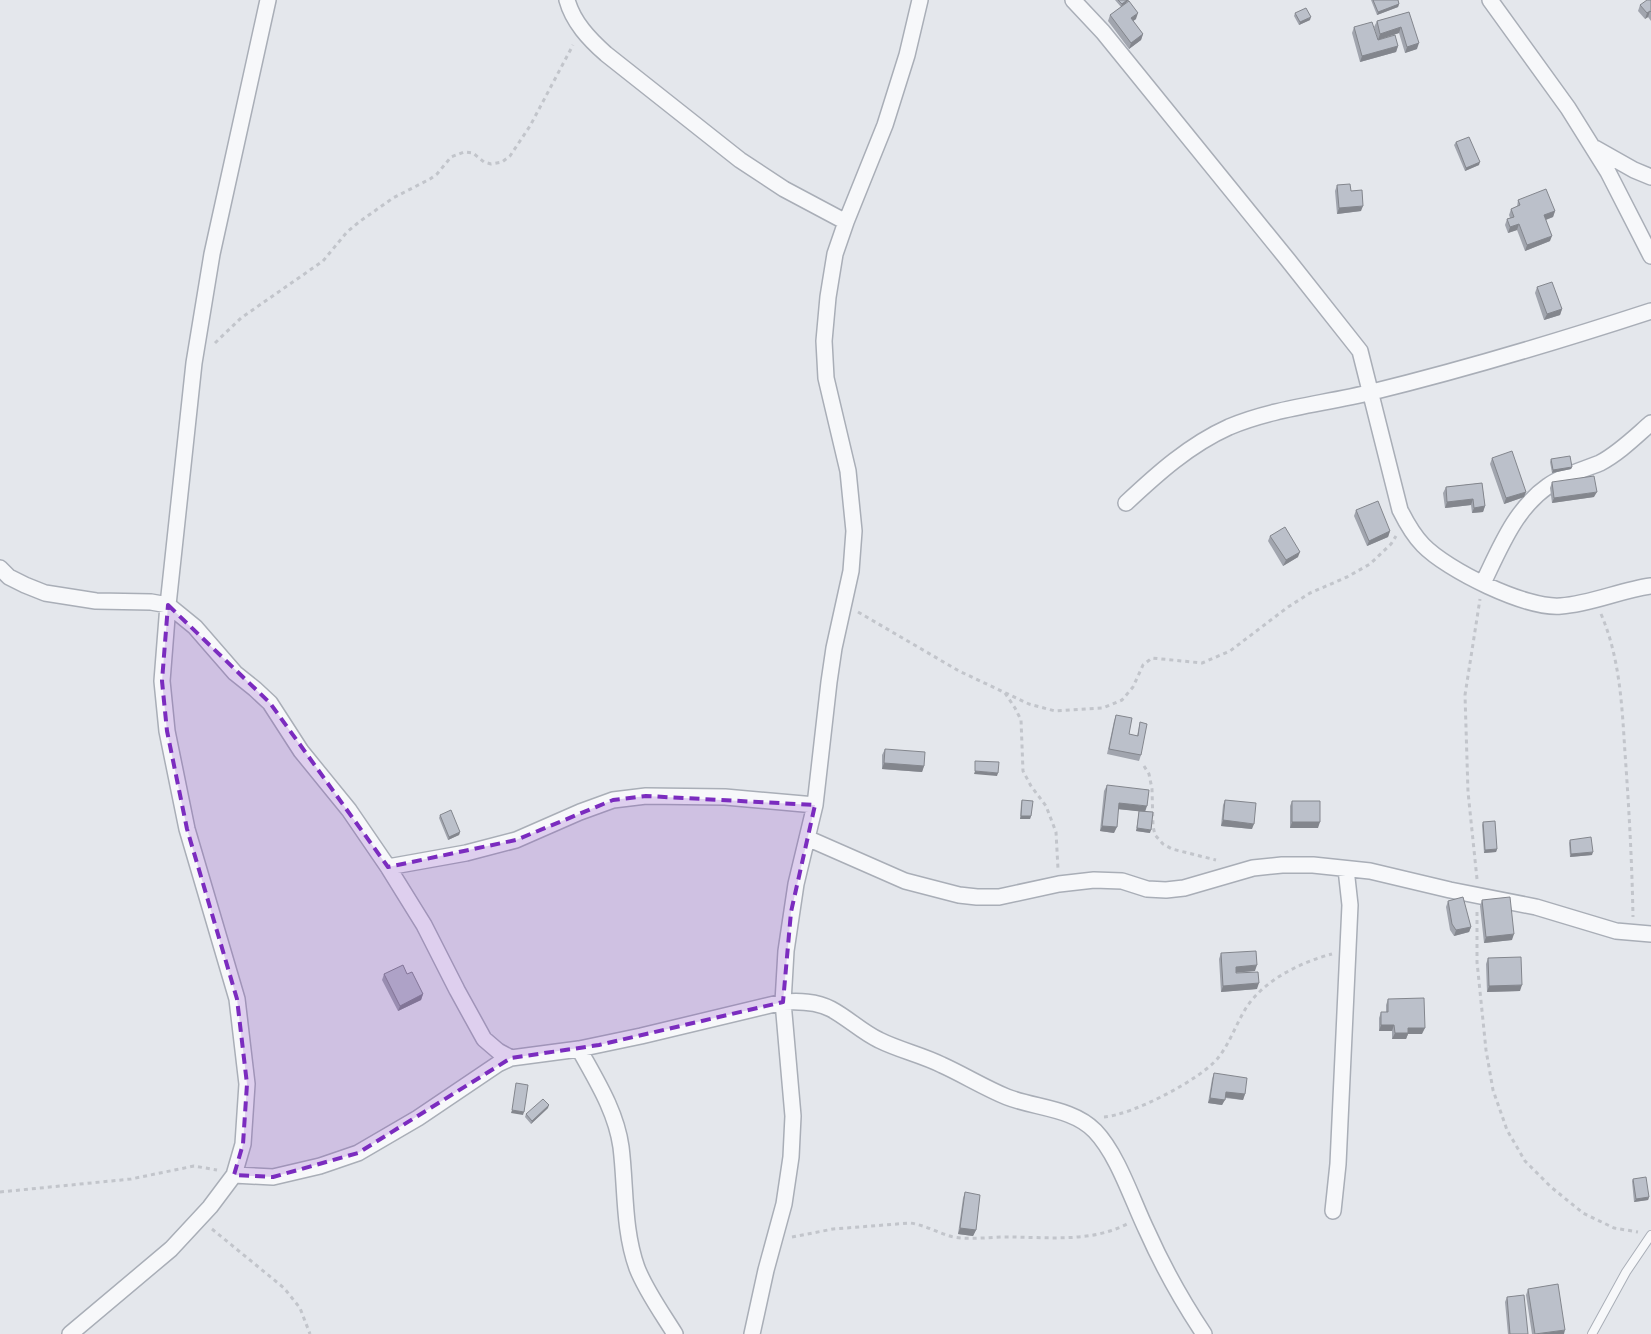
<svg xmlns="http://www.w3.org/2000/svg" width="1651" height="1334" viewBox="0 0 1651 1334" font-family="Inter,sans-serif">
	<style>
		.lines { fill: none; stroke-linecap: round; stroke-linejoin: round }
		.lane-casing { stroke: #a9aeb7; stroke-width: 10 }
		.street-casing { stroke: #a9aeb7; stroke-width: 18 }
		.path { stroke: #c2c5cb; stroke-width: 3; stroke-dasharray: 4 4; stroke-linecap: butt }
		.lane { stroke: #f7f8fa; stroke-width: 8 }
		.street { stroke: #f7f8fa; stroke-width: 15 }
		.wall { fill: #a1a5ae }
		.shaded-wall { fill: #83868d }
		.building { fill: #bbc0ca; stroke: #83868d }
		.marked { fill: #7b2cbf; fill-opacity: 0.2; stroke: #7b2cbf; stroke-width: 4; stroke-dasharray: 10 6; stroke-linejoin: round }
	</style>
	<rect width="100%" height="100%" fill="#e4e7ec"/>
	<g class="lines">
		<defs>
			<path id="lane" d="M1592 1334 1626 1272 1651 1235"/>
			<path id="street" d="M567 0C573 22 589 39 606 54L740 160 784 189 846 222
				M1073 0 1103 32 1288 260 1360 351 1400 510C1406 522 1413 535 1423 545 1447 570 1526 609 1561 606 1591 604 1621 590 1651 586
				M1490 0 1568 108 1608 172 1651 256
				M1595 148 1634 170 1651 177
				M1126 503C1157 474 1189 445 1229 427 1274 408 1324 404 1372 392 1466 369 1559 341 1651 311
				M0 568 9 577 25 585 45 593 96 601 151 602 168 605 195 627 235 673 255 689 270 703 301 751 349 810 388 867 424 925 457 990 484 1039 498 1051 511 1058
				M1483 583C1500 548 1515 509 1548 486 1563 475 1583 470 1600 463 1619 453 1635 437 1651 423
				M807 838 905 881 959 895 977 897H999L1059 884 1094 880 1122 881 1147 889 1166 890 1184 888 1253 868 1282 865H1313L1370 871 1450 890 1536 907 1616 931 1651 934
				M388 867 466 853 516 840 580 812 613 800 646 796 725 797 815 805
				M579 1049C596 1080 616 1111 621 1147 626 1187 623 1229 637 1268 646 1291 662 1313 675 1334
				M234 1175 273 1177 320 1166 358 1153 418 1118 498 1064 511 1058 579 1049 641 1036 783 1002C799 1001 816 1001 831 1009 848 1018 862 1032 879 1040 899 1050 922 1055 942 1065 964 1075 985 1088 1007 1097 1035 1108 1073 1108 1095 1131 1118 1155 1132 1200 1147 1231 1163 1267 1182 1301 1204 1334
				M1333 1211 1338 1164 1350 905 1346 869
				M70 1334 171 1249 210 1207 234 1175 243 1144 247 1084 237 999 187 829 167 731 162 681 168 605 194 363 212 254 268 0
				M752 1334 766 1270 784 1204 791 1157 793 1116 783 1002 786 951 796 884 815 805 829 682 834 648 851 571 854 531 848 471 826 378 824 341 828 297 835 254 846 222 885 125 907 55 920 0"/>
		</defs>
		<use href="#lane" class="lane-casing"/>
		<use href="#street" class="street-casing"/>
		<path class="path" d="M215 343 241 318 323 261 347 232 359 222 393 198 430 179 437 174 451 157 464 152 473 153 484 162 491 164 502 162 510 156 530 126 573 45
			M858 612 959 671 1029 704 1055 711 1103 708 1122 700 1133 687 1143 665 1152 658 1202 663 1230 651 1288 607 1310 593 1347 577 1370 564 1391 544 1396 536
			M1601 614C1620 658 1622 706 1625 753 1629 808 1632 862 1633 917
			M1005 693 1015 708 1021 720 1023 771 1031 786 1046 806 1056 832 1058 869
			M1144 766 1149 774 1152 789 1153 826 1155 835 1163 844 1172 849 1216 860
			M1477 879 1468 792 1465 695 1480 599
			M1477 912V962L1486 1050 1493 1090 1507 1130 1525 1161 1551 1187 1583 1213 1614 1228 1638 1232
			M1104 1117C1132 1115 1200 1080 1218 1058 1230 1043 1236 1024 1246 1008 1264 980 1301 962 1332 954
			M0 1192 131 1179 194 1166 217 1170
			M212 1229 284 1288 300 1308 310 1334
			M792 1237 833 1229 910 1223C925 1225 938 1233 953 1237 971 1240 989 1237 1007 1237 1047 1237 1090 1243 1127 1224"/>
		<use href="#lane" class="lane"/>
		<use href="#street" class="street"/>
	</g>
	<path class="wall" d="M1115 0H1129L1121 7 1136 19 1133 21 1143 34 1141 40 1129 49 1108 21 1110 15 1121 7Z
		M1371 0H1398L1399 4 1398 7 1377 15Z
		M1651 0V21L1648 17 1645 19 1638 11 1640 5Z
		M1409 12 1417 49 1405 53 1399 33 1378 40 1374 27 1377 21Z
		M1295 13 1310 20 1299 25 1294 16Z
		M1354 27 1378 40 1398 46 1396 52 1360 62 1352 33Z
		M1456 142 1479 165 1465 171 1454 145Z
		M1337 185 1351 191 1361 211 1337 214 1335 191Z
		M1518 200 1555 211 1553 217 1546 220 1550 241 1525 251 1517 230 1508 233 1505 225 1507 219 1510 218 1509 215 1511 209 1517 207Z
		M1537 287 1562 309 1560 315 1544 320 1535 293Z
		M1492 458 1524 497 1504 504 1490 464Z
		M1551 459 1572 467 1571 469 1552 473 1550 462Z
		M1552 482 1594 497 1552 503 1550 488Z
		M1482 483 1485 506 1483 512 1472 513 1471 505 1445 508 1443 493 1446 487Z
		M1356 510 1390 531 1388 537 1367 546 1354 516Z
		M1270 536 1298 557 1283 566 1268 541Z
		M1116 715 1129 734 1137 736 1140 722 1141 755 1139 761 1107 754 1114 721Z
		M885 749 924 766 922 772 882 769V755Z
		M1107 785 1145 812 1150 833 1136 831 1139 811 1118 809 1114 833 1100 831 1104 791Z
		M1022 800 1031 816 1030 819H1020L1021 803Z
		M1225 800 1252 829 1221 826 1223 805Z
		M1292 801 1318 828H1290V806Z
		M440 815 460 832 459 835 448 840 439 818Z
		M1483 822 1497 849 1496 852 1484 853 1482 825Z
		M1570 840 1592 855 1570 857 1569 843Z
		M1482 900 1512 940 1484 943 1480 906Z
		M1448 901 1471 927 1469 932 1454 936 1450 930 1446 907Z
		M1221 953 1255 971 1236 972V973L1257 989 1221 992 1219 959Z
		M1488 958 1520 991 1487 992 1486 964Z
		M384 974H407L423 994 421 1000 398 1011 382 980Z
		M1388 999 1422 1034H1408L1406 1039H1392V1031H1379V1018L1381 1012H1386V1005Z
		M1214 1073 1245 1094 1243 1100 1225 1098 1222 1105 1208 1103 1212 1079Z
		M548 1108 531 1124 525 1117 526 1114Z
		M1633 1179 1649 1197 1648 1200 1634 1202 1632 1181Z
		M965 1192 976 1230 973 1236 958 1234 963 1198Z
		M1528 1289 1564 1334H1532L1526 1295Z
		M1507 1297 1528 1334H1508L1505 1302Z"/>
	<path class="shaded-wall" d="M1127 0H1129L1128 1 1121 7 1122 4Z
		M1399 4 1398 7 1377 15 1378 12Z
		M1650 11 1648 17 1645 19 1647 13Z
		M1138 13 1136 19 1129 24 1131 18Z
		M1311 17 1310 20 1299 25 1300 22Z
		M1401 27 1399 33 1378 40 1380 34Z
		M1143 34 1141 40 1129 49 1131 43Z
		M1419 43 1417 49 1405 53 1407 47Z
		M1398 46 1396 52 1360 62 1362 56Z
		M1480 162 1479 165 1465 171 1466 168Z
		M1363 206 1361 211 1337 214 1339 208Z
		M1555 211 1553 217 1542 221 1544 215Z
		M1519 224 1517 230 1508 233 1510 227Z
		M1552 236 1550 241 1525 251 1527 245Z
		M1562 309 1560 315 1544 320 1547 314Z
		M1572 467 1571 469 1552 473 1553 470Z
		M1526 492 1524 497 1504 504 1506 498Z
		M1597 492 1594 497 1552 503 1554 498Z
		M1473 499 1471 505 1445 508 1447 502Z
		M1485 506 1483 512 1472 513 1474 508Z
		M1390 531 1388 537 1367 546 1369 541Z
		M1300 552 1298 557 1283 566 1286 560Z
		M884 763 924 766 922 772 882 769Z
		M975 771 998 773 997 776 974 774Z
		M1119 803 1147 806 1145 812 1117 809Z
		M1021 816H1031L1030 819H1020Z
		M1223 820 1254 824 1252 829 1221 826Z
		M1292 822H1320L1318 828H1290Z
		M1102 826 1117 827 1114 833 1100 831Z
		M1137 828 1151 830 1150 833 1136 831Z
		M460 832 459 835 448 840 449 837Z
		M1497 849 1496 852 1484 853 1485 850Z
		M1593 852 1592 855 1570 857 1571 854Z
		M1471 927 1469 932 1454 936 1456 930Z
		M1514 934 1512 940 1484 943 1486 937Z
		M1257 965 1255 971 1233 973 1236 967Z
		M1259 983 1257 989 1221 992 1223 986Z
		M1522 985 1520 991 1487 992 1489 986Z
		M423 994 421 1000 398 1011 400 1006Z
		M1381 1025H1394L1392 1031H1379Z
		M1408 1028H1425L1422 1034H1408L1406 1039H1392L1395 1033Z
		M1226 1092 1245 1094 1243 1100 1224 1097Z
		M1210 1098 1225 1100 1222 1105 1208 1103Z
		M549 1105 548 1108 531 1124 532 1121Z
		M512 1110 524 1112 523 1115 511 1113Z
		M1649 1197 1648 1200 1634 1202 1636 1199Z
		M960 1228 976 1230 973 1236 958 1234Z
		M1565 1330 1564 1334H1538Z"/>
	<path class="building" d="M1118 0H1127L1122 4Z
		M1373 0H1398L1399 4 1378 12Z
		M1647 0H1651V12L1650 11 1647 13 1640 5Z
		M1129 1 1138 13 1131 18 1143 34 1131 43 1110 15Z
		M1306 8 1311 17 1300 22 1295 13Z
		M1409 12 1419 43 1407 47 1401 27 1380 34 1377 21Z
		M1372 22 1378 40 1395 35 1398 46 1362 56 1354 27Z
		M1469 137 1480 162 1466 168 1456 142Z
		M1350 184 1351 191 1362 190 1363 206 1339 208 1337 185Z
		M1546 189 1555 211 1544 215 1552 236 1527 245 1519 224 1510 227 1507 219 1514 217 1511 209 1520 205 1518 200Z
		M1552 282 1562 309 1547 314 1537 287Z
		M1512 451 1526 492 1506 498 1492 458Z
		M1570 456 1572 467 1553 470 1551 459Z
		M1594 476 1597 492 1554 498 1552 482Z
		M1482 483 1485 506 1474 508 1473 499 1447 502 1446 487Z
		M1378 501 1390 531 1369 541 1356 510Z
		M1285 527 1300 552 1286 560 1270 536Z
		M1116 715 1132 718 1129 734 1138 736 1140 722 1147 724 1141 755 1109 749Z
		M885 749 925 752 924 766 884 763Z
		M975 761 999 762 998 773 975 771Z
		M1107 785 1149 790 1147 806 1119 803 1117 827 1102 826Z
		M1022 800 1033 801 1031 816H1021Z
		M1225 800 1256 803 1254 824 1223 820Z
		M1292 801H1320V822H1292Z
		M451 810 460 832 449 837 440 815Z
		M1139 811 1153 812 1151 830 1137 828Z
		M1495 821 1497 849 1485 850 1483 822Z
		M1591 837 1593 852 1571 854 1570 840Z
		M1463 897 1471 927 1456 930 1452 924 1448 901Z
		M1510 897 1514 934 1486 937 1482 900Z
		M1256 951 1257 965 1236 967V973L1258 972 1259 983 1223 986 1221 953Z
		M1521 957 1522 985 1489 986 1488 958Z
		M403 965 407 974 412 972 423 994 400 1006 384 974Z
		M1424 998 1425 1028H1408V1033H1395L1394 1025H1381V1012H1388V999Z
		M1214 1073 1247 1078 1245 1094 1226 1092 1225 1100 1210 1098Z
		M516 1083 528 1085 524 1112 512 1110Z
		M543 1099 549 1105 532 1121 526 1114Z
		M1646 1177 1649 1197 1636 1199 1633 1179Z
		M965 1192 980 1195 976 1230 960 1228Z
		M1558 1284 1565 1330 1535 1334 1528 1289Z
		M1524 1295 1528 1334H1510L1507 1297Z"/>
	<path class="marked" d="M168 605 270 703 388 867 516 840 613 800 646 796 815 805 791 912 783 1002 599 1045 511 1058 358 1153 273 1177 234 1175 243 1144 247 1084 237 999 187 829 167 731 162 681Z"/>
</svg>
